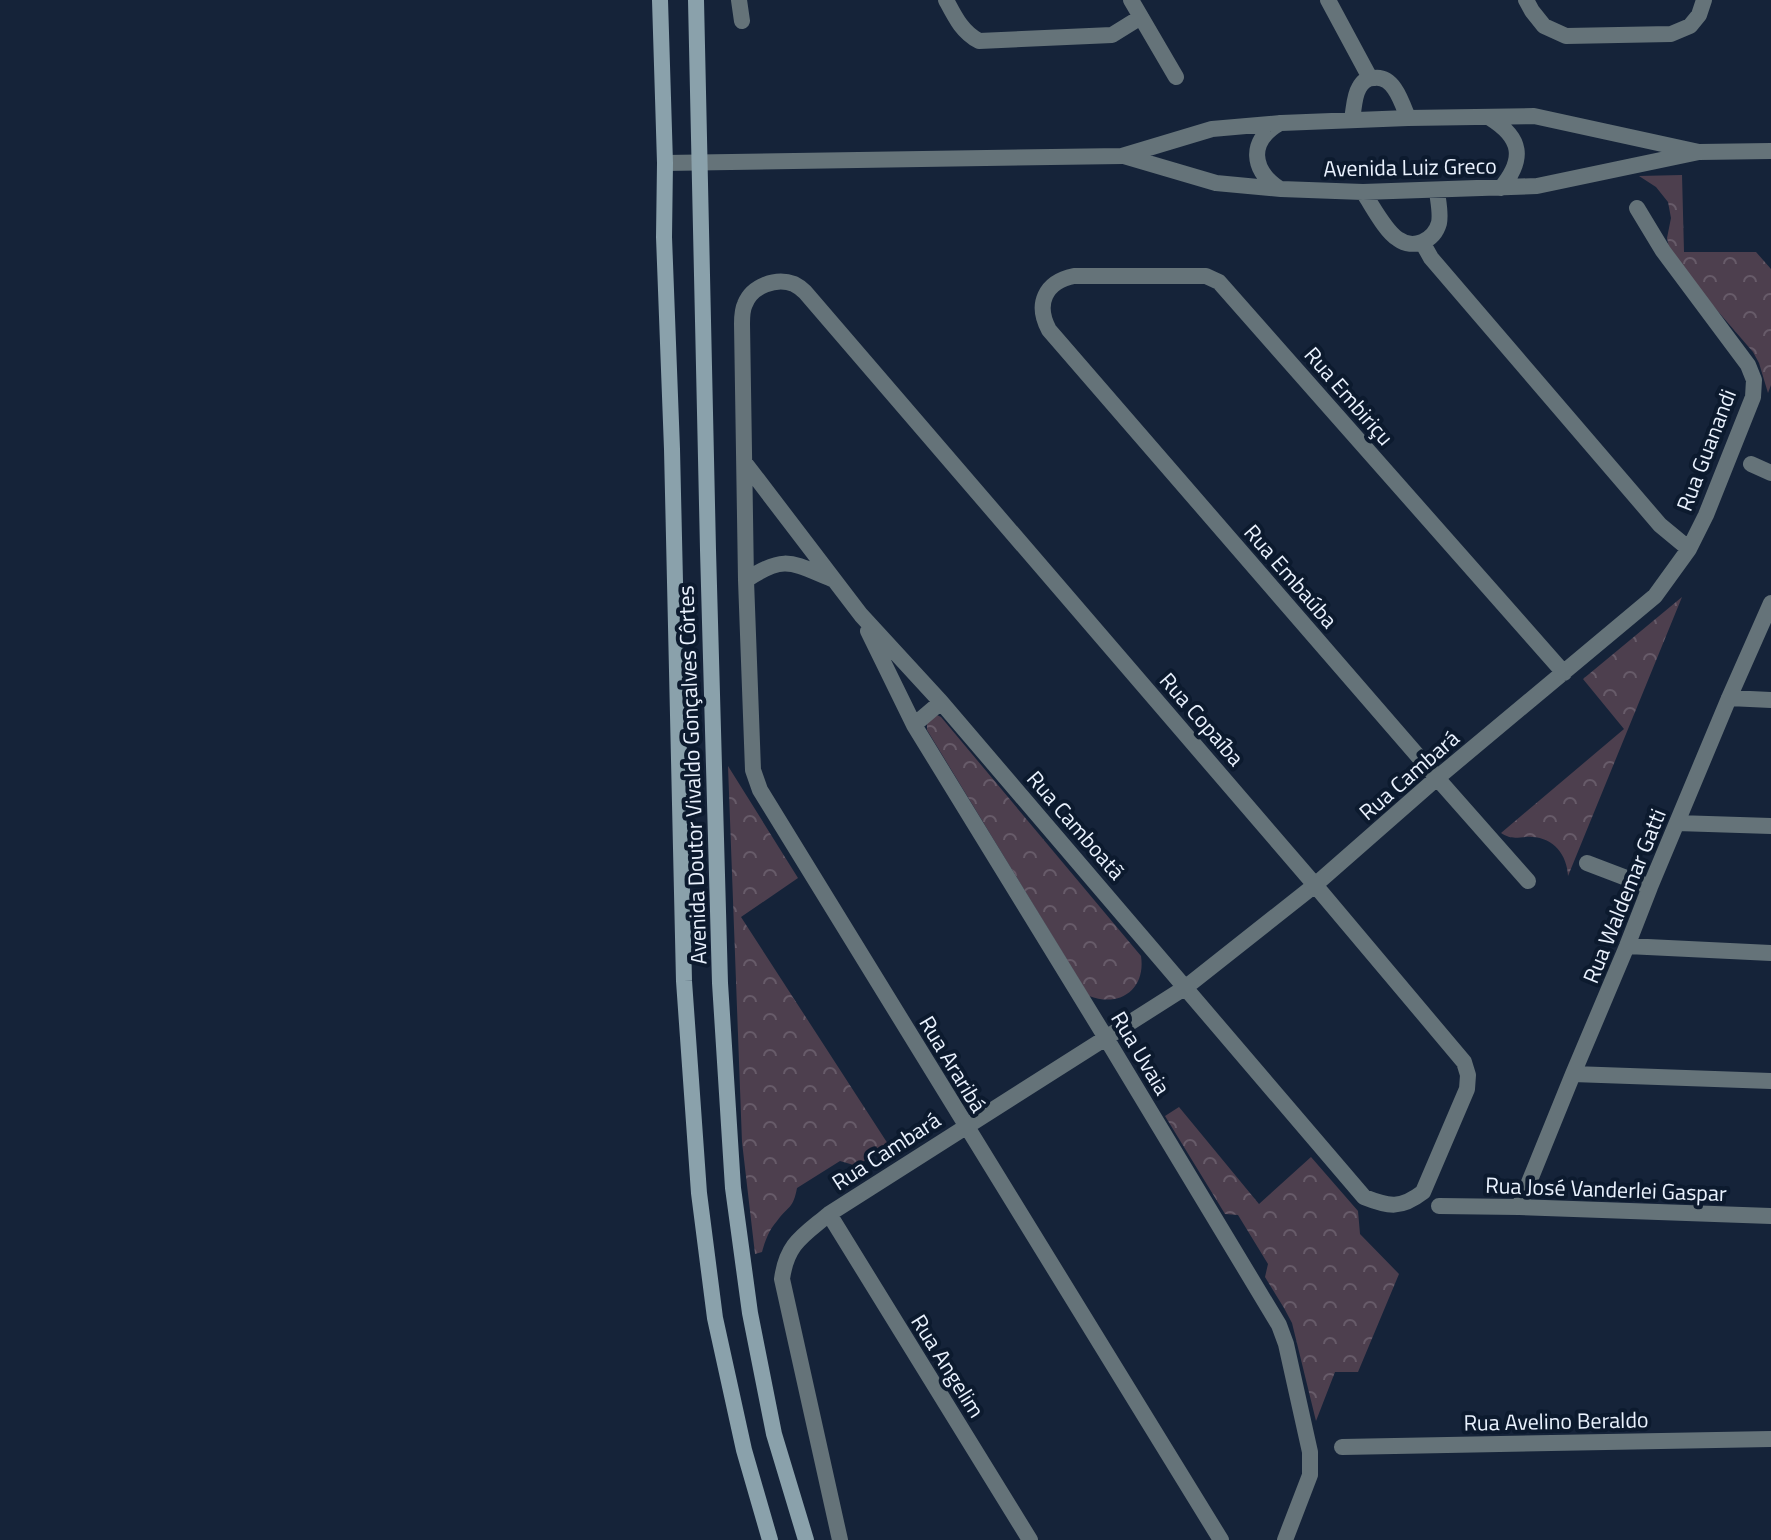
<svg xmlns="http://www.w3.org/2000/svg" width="1771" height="1540" viewBox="0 0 1771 1540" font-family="'Titillium Web',sans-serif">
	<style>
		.park { fill: url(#park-crowns) }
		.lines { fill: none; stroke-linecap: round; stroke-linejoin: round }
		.minor { stroke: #657379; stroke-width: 16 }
		.secondary { stroke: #8aa1ab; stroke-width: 16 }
		.labels { text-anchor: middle; stroke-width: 8; stroke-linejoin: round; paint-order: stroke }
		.street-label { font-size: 22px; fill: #eaf2fe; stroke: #0c1a2e }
	</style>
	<defs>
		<pattern id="park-crowns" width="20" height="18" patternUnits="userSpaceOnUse" patternTransform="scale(2)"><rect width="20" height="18" fill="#4d3f4e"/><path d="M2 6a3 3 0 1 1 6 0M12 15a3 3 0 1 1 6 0" fill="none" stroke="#675b69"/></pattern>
	</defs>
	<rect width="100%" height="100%" fill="#152339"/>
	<path class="park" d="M1682 175 1684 252H1756L1771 269V385L1768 393 1759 363 1753 352 1671 257 1667 238 1671 218 1668 202 1656 187 1639 176Z
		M1682 597 1568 876C1567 855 1554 838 1532 837 1519 836 1513 841 1501 833L1624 729 1583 679Z
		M937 715 941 717 1141 956C1146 989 1120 1008 1089 996L927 730V721Z
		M728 766 798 878 741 917 888 1144 857 1166 840 1161 797 1188C793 1209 789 1205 777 1221 769 1230 765 1241 762 1252L755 1254 742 1142Z
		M1179 1107 1259 1204 1311 1157 1358 1211 1360 1234 1399 1274 1358 1372H1335L1316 1421 1292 1323 1284 1308 1265 1277 1268 1264 1238 1215 1225 1214 1165 1116Z"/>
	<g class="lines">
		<path class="minor" d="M739 0 742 21
			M946 0C955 17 962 32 979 41L1112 35 1141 17
			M1131 0 1176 77
			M1328 0 1370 78
			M1526 0 1532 11 1544 26 1566 36 1671 34 1690 26 1699 15 1704 0
			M1490 118C1522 138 1525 159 1501 188
			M1352 119C1354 109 1354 96 1359 88 1362 82 1367 78 1374 78 1394 75 1402 103 1408 118
			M1280 123C1248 141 1251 170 1280 189
			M1124 156 1216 183 1281 189 1363 192 1537 186 1699 152 1771 151
			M665 163 1122 156 1212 129 1281 123 1408 118 1534 116 1699 152
			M1363 192C1372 205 1385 231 1398 239 1413 250 1434 241 1439 223 1441 213 1438 201 1437 191
			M1422 242 1431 258 1660 525 1689 549
			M745 463 861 615 941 702 1364 1197C1389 1207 1401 1209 1423 1192L1467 1089 1468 1075 1464 1062 1315 885 805 292C802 289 798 286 794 284 776 277 752 286 745 304 742 310 742 317 742 324L746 580 753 770 760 790 1221 1540
			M1751 464 1771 473
			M746 580C785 554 792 563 832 579
			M868 631 914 725 1106 1038 1279 1325 1286 1344 1310 1452V1475L1285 1540
			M1729 698 1771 700
			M914 725 941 702
			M1677 823 1771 826
			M1587 863 1650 887
			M1528 881 1437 778 1049 330C1035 304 1045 282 1074 276H1206L1219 282 1564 673
			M1627 946 1771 953
			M1573 1074 1771 1081
			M1439 1206 1519 1207 1771 1216
			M1519 1207 1573 1074 1627 946 1650 887 1729 698 1771 603
			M829 1214 1030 1540
			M1342 1447 1771 1439
			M840 1540 782 1279C787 1243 803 1236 829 1214L1186 987 1315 885 1437 778 1655 596 1689 549 1706 515 1753 397 1754 380 1748 365 1663 251 1637 208"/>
		<path class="secondary" d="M660 0 665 163 664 237 672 449 684 981 699 1193 715 1318 744 1450 770 1540
			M696 0 708 550 720 983 733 1188 750 1313 774 1434 806 1540"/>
	</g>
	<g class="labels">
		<g class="street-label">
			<text transform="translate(1410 167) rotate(-1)" y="8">Avenida Luiz Greco</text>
			<text transform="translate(1349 396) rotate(49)" y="8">Rua Embiriçu</text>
			<text transform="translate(1706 450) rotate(-69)" y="8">Rua Guanandi</text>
			<text transform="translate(1291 576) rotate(49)" y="8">Rua Embaúba</text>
			<text transform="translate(1202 719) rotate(49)" y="8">Rua Copaíba</text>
			<text transform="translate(692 775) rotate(-92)" y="8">Avenida Doutor Vivaldo Gonçalves Côrtes</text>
			<text transform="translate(1409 775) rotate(-41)" y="8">Rua Cambará</text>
			<text transform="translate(1076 825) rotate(49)" y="8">Rua Camboatã</text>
			<text transform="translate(1624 896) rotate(-68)" y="8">Rua Waldemar Gatti</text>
			<text transform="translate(1141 1053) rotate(59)" y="8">Rua Uvaia</text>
			<text transform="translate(953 1064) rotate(59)" y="8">Rua Araribá</text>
			<text transform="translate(886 1151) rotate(-33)" y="8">Rua Cambará</text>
			<text transform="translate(1606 1189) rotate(2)" y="8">Rua José Vanderlei Gaspar</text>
			<text transform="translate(948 1366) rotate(58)" y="8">Rua Angelim</text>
			<text transform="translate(1556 1421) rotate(-1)" y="8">Rua Avelino Beraldo</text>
		</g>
	</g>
</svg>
